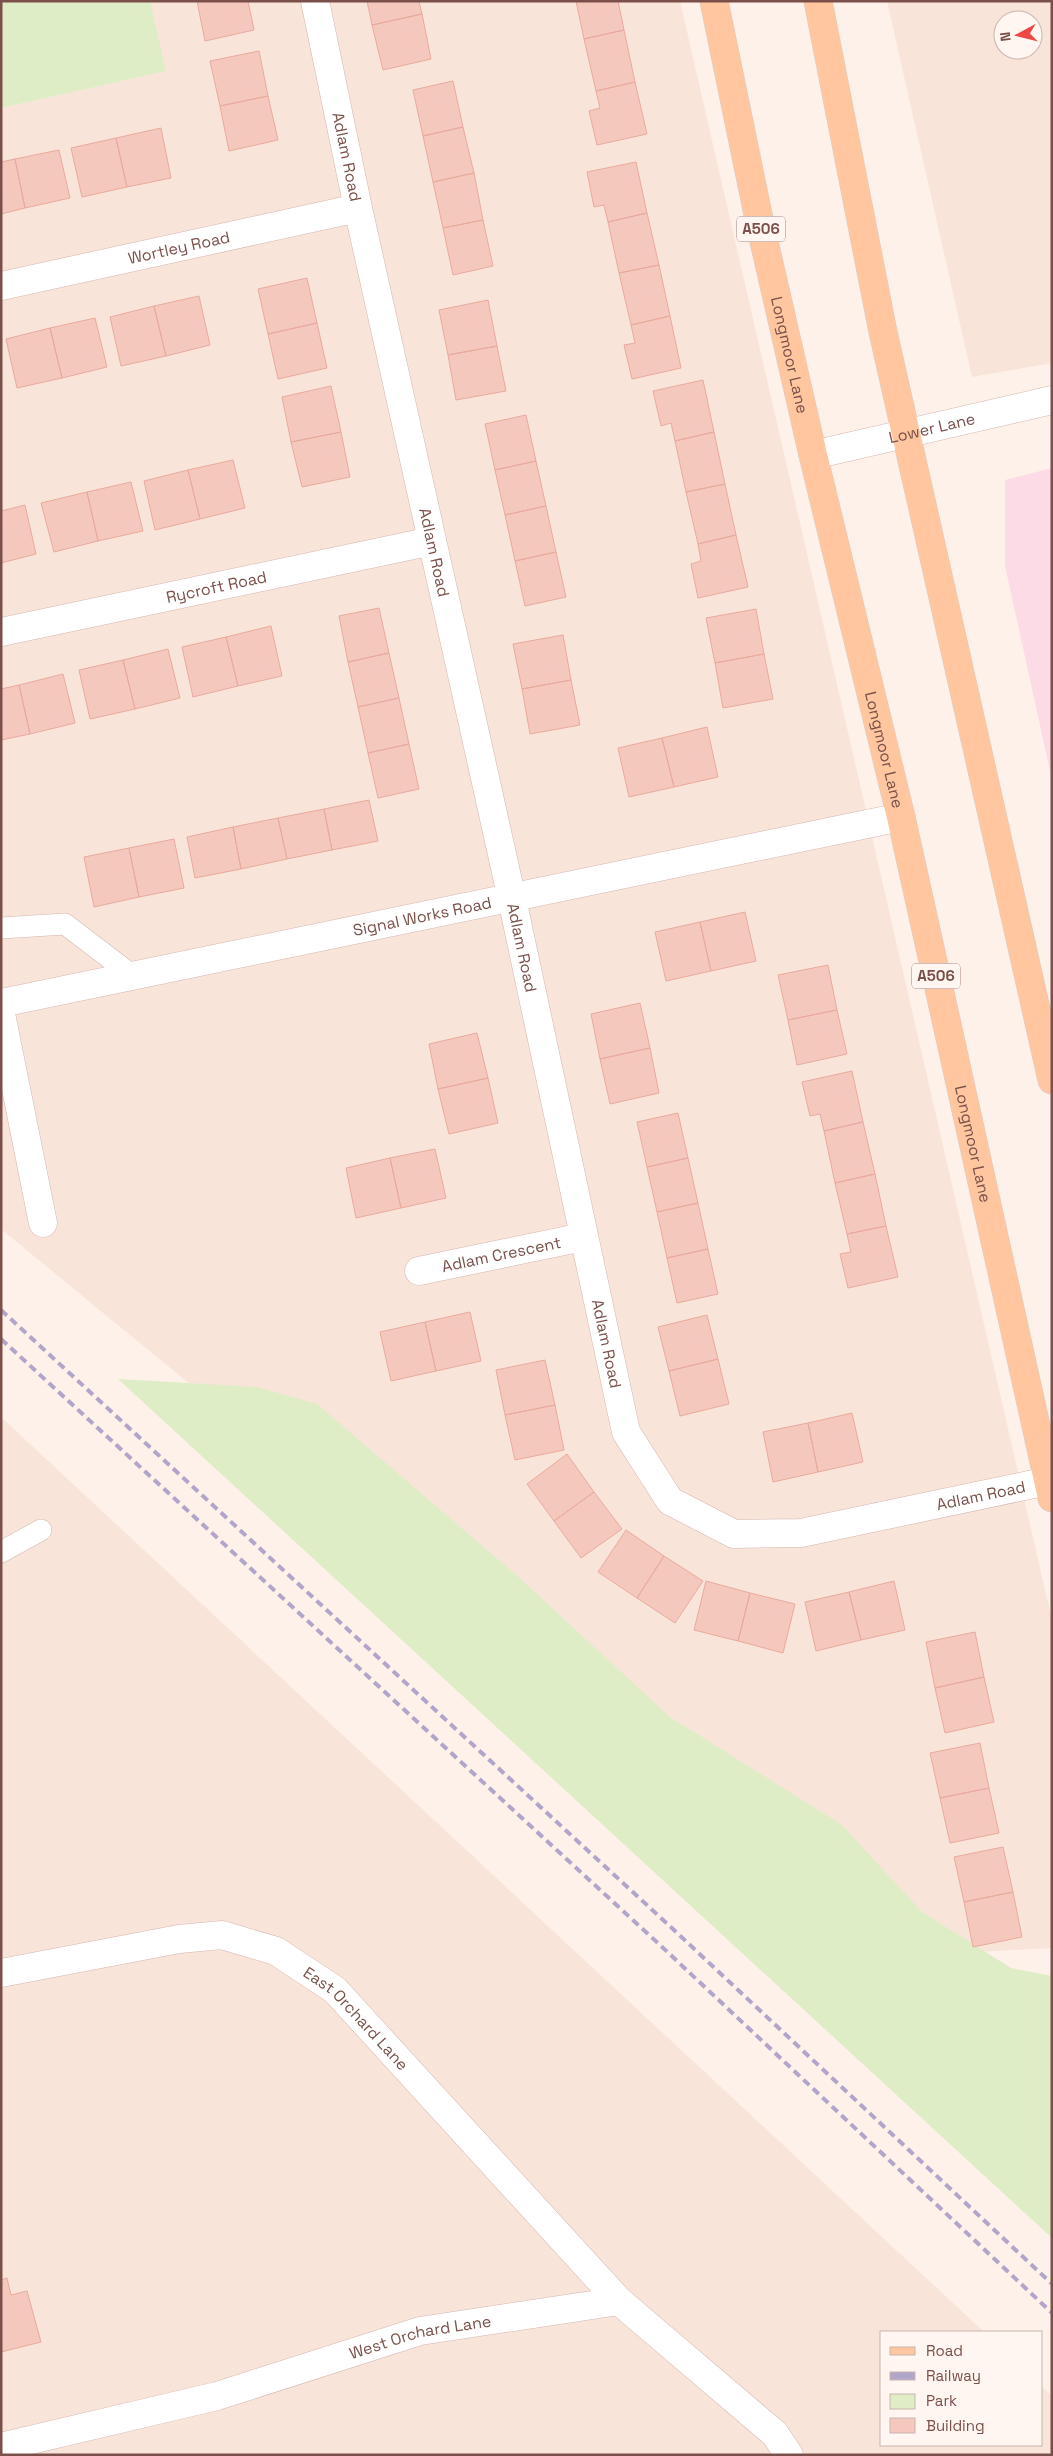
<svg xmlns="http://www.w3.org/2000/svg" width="1053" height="2456" viewBox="0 0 1053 2456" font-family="'Space Grotesk',sans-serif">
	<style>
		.residential { fill: #f8e4d9; fill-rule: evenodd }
		.medical { fill: #fcdbe7 }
		.green { fill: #deedc5 }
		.building { fill: #f5c8be; stroke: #e9aa9d }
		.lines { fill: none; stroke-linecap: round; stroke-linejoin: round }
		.service-casing { stroke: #d4b7b0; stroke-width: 22 }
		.minor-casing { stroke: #d4b7b0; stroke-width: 29 }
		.tertiary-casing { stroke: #d4b7b0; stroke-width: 29 }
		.primary-casing { stroke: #dacecc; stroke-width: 29 }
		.service { stroke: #fff; stroke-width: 21 }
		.minor { stroke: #fff; stroke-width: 28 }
		.tertiary { stroke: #fff; stroke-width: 28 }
		.primary { stroke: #ffc69f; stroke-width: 28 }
		.rail { stroke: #b1a5ca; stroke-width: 4; stroke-dasharray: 8 5; stroke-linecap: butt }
		.labels { text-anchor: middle; stroke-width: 4; stroke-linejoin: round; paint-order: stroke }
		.shield { fill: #fff6f1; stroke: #a3827c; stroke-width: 1 }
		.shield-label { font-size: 15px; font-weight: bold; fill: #7b504a }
		.street-label { font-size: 16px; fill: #7b504a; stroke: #fff6f1 }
	</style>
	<rect width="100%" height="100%" fill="#fef1e9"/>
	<path class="residential" d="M150 1H680L1052 1620V1948L918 1955 242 1427 1 1229V108L165 71Z
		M887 1H1052V363L972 377ZM1003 20H1033V50H1003Z
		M1 1417 984 2332H882V2445H1042V2387L1052 2396V2455H1Z"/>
	<path class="medical" d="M1052 468V780L1005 566V480Z"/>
	<path class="green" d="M1 1H150L166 71 1 108Z
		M118 1379 257 1387 317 1404 515 1574 670 1717 842 1825 922 1912 1011 1968 1052 1976V2238Z"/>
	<path class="building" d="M197 1H248L254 30 205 41Z
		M367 1H419L422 14 372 25Z
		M576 1H618L624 30 584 39Z
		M422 14 431 59 383 70 372 25Z
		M624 30 635 82 596 91 584 39Z
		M259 51 268 96 220 106 210 61Z
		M453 81 463 127 423 136 413 90Z
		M635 82 647 134 597 145 589 111 600 108 596 91Z
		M268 96 278 140 229 151 220 106Z
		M463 127 474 173 433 182 423 136Z
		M161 128 171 178 127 187 116 138Z
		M116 138 127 187 82 197 71 148Z
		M59 150 70 198 25 208 15 159Z
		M15 159 25 208 1 214V162Z
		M636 162 647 213 608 222 604 205 594 207 587 172Z
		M474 173 483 220 443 228 433 182Z
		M647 213 659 265 619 273 608 222Z
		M483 220 493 266 453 275 443 228Z
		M659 265 670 316 631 325 619 273Z
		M307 278 317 323 268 334 258 289Z
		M199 296 210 345 166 356 154 306Z
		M488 300 497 346 448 355 439 310Z
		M154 306 166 356 121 366 110 317Z
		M670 316 681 368 632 379 624 345 635 343 631 325Z
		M95 318 107 367 62 378 50 328Z
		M317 323 327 368 278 379 268 334Z
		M50 328 62 378 17 388 6 339Z
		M497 346 506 391 456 400 448 355Z
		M703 380 714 432 675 441 671 423 661 426 653 391Z
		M331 386 341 432 291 442 282 397Z
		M526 415 536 461 495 470 485 424Z
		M341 432 350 477 302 487 291 442Z
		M714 432 725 484 686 492 675 441Z
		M233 460 245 508 200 519 188 470Z
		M536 461 546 506 505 515 495 470Z
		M188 470 200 519 155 530 144 481Z
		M131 482 143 531 98 541 87 492Z
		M725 484 736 535 698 544 686 492Z
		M87 492 98 541 54 552 41 503Z
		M25 505 36 554 1 563V511Z
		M546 506 556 552 515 561 505 515Z
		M736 535 748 587 698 598 691 564 701 561 698 544Z
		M556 552 566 597 525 606 515 561Z
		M379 608 389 653 348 662 339 616Z
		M756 609 764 654 715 663 706 618Z
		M271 626 282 676 238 686 226 637Z
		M563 635 571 680 522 689 513 644Z
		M226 637 238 686 193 697 182 647Z
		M168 649 180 698 135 709 123 660Z
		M389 653 399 698 358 707 348 662Z
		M764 654 773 699 723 708 715 663Z
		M123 660 135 709 90 719 79 670Z
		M63 674 75 723 30 734 19 685Z
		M571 680 580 725 530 734 522 689Z
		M19 685 30 734 1 740V689Z
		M399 698 409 744 368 753 358 707Z
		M707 727 718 777 674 787 662 738Z
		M662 738 674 787 629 797 618 748Z
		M409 744 419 789 378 798 368 753Z
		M369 800 378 841 332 850 324 809Z
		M324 809 332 850 287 859 278 818Z
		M278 818 287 859 241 869 233 827Z
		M233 827 241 869 195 878 187 837Z
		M174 839 184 888 139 897 129 848Z
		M129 848 139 897 94 907 84 857Z
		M745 912 756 961 711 971 700 922Z
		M700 922 711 971 666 981 655 932Z
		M828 965 837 1010 788 1020 778 975Z
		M640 1003 650 1048 600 1059 591 1014Z
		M837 1010 847 1054 797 1065 788 1020Z
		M477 1033 488 1078 438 1089 429 1044Z
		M650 1048 659 1093 610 1104 600 1059Z
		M852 1071 863 1122 824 1131 820 1114 810 1116 802 1082Z
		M488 1078 498 1123 449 1134 438 1089Z
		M678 1113 688 1158 647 1167 637 1122Z
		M863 1122 875 1174 835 1183 824 1131Z
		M435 1149 446 1198 401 1208 390 1158Z
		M390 1158 401 1208 356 1218 346 1168Z
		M688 1158 698 1203 657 1212 647 1167Z
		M875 1174 886 1226 847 1234 835 1183Z
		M698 1203 708 1249 667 1258 657 1212Z
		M886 1226 898 1277 848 1288 840 1254 851 1252 847 1234Z
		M708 1249 718 1294 677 1303 667 1258Z
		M470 1312 481 1361 436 1371 425 1322Z
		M707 1315 718 1359 669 1371 658 1327Z
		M425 1322 436 1371 391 1381 380 1332Z
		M718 1359 729 1404 680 1416 669 1371Z
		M545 1360 555 1405 505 1415 496 1370Z
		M555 1405 564 1450 515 1460 505 1415Z
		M852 1413 863 1462 818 1472 808 1423Z
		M808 1423 818 1472 773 1482 763 1432Z
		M567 1454 594 1492 554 1521 527 1484Z
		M594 1492 622 1529 581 1558 554 1521Z
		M626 1530 664 1556 637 1598 598 1572Z
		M664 1556 703 1581 675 1623 637 1598Z
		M706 1581 750 1593 738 1641 694 1630Z
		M894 1581 905 1630 861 1640 849 1592Z
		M849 1592 861 1640 816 1651 805 1602Z
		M750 1593 795 1604 783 1653 738 1641Z
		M975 1632 984 1677 935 1688 926 1642Z
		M984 1677 994 1722 945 1733 935 1688Z
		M980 1743 989 1788 940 1798 930 1753Z
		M989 1788 999 1833 950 1843 940 1798Z
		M1003 1847 1013 1892 964 1902 954 1857Z
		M1013 1892 1022 1937 973 1947 964 1902Z
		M7 2278 11 2295 27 2291 41 2342 1 2352V2280Z"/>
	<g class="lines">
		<defs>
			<path id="service" d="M1 928 65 924 133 976
				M1 1552 41 1530"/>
			<g id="minor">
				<path id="s1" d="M315 1 358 208 512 899 626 1432 670 1501 734 1534 801 1533 1048 1481"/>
				<path id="s2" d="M1 286 358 208"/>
				<path id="s3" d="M1 632 432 541"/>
				<path id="s4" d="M1 1003 901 817"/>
				<path d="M1 1014 43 1223"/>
				<path id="s5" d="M419 1271 583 1237"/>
				<path id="s6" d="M1 1973 179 1939 222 1935 276 1951 335 1990 619 2301"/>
				<path id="s7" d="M1 2447 217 2396 420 2331 619 2301 775 2434 789 2455"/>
			</g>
			<g id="tertiary">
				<path id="s8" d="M813 455 1052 400"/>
			</g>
			<g id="primary">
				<path id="s9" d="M714 1 760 224 813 455 901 817 1052 1498"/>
				<path d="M818 1 883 332 1052 1080"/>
			</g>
		</defs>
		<use href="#service" class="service-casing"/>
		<use href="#minor" class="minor-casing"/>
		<use href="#tertiary" class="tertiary-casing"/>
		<use href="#primary" class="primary-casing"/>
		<use href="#service" class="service"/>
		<use href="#minor" class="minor"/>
		<use href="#tertiary" class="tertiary"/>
		<use href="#primary" class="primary"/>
		<path class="rail" d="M1 1310 674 1930 1052 2284
			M1 1339 660 1945 1052 2313"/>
	</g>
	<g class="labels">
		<g class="shield">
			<rect x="737" y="216.5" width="48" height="25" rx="4"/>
			<rect x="912" y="963.5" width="48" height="25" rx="4"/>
		</g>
		<g class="shield-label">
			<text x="761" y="234">A506</text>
			<text x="936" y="981">A506</text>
		</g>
		<g class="street-label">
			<text dy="6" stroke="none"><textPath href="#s1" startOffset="159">Adlam Road</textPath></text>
			<text dy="6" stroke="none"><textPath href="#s2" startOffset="182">Wortley Road</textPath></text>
			<text dy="6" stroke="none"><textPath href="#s9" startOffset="362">Longmoor Lane</textPath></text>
			<text dy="6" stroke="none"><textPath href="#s8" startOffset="122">Lower Lane</textPath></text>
			<text dy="6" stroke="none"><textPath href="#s1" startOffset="564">Adlam Road</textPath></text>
			<text dy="6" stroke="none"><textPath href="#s3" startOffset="220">Rycroft Road</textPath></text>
			<text dy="6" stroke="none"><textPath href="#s9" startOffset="768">Longmoor Lane</textPath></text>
			<text dy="6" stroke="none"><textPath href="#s4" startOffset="430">Signal Works Road</textPath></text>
			<text dy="6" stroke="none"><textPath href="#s1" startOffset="969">Adlam Road</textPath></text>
			<text dy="6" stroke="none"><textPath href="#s9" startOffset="1172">Longmoor Lane</textPath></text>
			<text dy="6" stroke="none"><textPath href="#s5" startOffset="84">Adlam Crescent</textPath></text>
			<text dy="6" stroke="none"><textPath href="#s1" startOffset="1374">Adlam Road</textPath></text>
			<text dy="6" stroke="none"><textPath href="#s1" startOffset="1869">Adlam Road</textPath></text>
			<text dy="6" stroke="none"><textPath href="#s6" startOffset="386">East Orchard Lane</textPath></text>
			<text dy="6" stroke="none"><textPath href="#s7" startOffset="434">West Orchard Lane</textPath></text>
		</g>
	</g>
	<rect width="1053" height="2456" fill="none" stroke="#7b504a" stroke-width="5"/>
	<rect x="880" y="2331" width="162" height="115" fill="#fff6f1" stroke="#cab4ae"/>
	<rect x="890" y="2347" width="25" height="8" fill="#ffc69f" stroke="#cab4ae"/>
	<text x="926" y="2356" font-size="15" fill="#7b504a">Road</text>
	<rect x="890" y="2372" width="25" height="8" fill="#b1a5ca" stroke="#cab4ae"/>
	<text x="926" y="2381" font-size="15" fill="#7b504a">Railway</text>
	<rect x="890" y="2394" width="25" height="15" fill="#deedc5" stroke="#cab4ae"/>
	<text x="926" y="2406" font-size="15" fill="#7b504a">Park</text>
	<rect x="890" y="2418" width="25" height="15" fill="#f5c8be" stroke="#cab4ae"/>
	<text x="926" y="2431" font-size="15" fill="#7b504a">Building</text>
	<g transform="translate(1018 35) rotate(263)"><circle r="24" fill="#fff6f1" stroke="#cab4ae"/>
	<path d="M0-4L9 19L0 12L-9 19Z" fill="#ef4746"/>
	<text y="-8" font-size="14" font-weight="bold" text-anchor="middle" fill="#7b504a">N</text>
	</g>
</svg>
